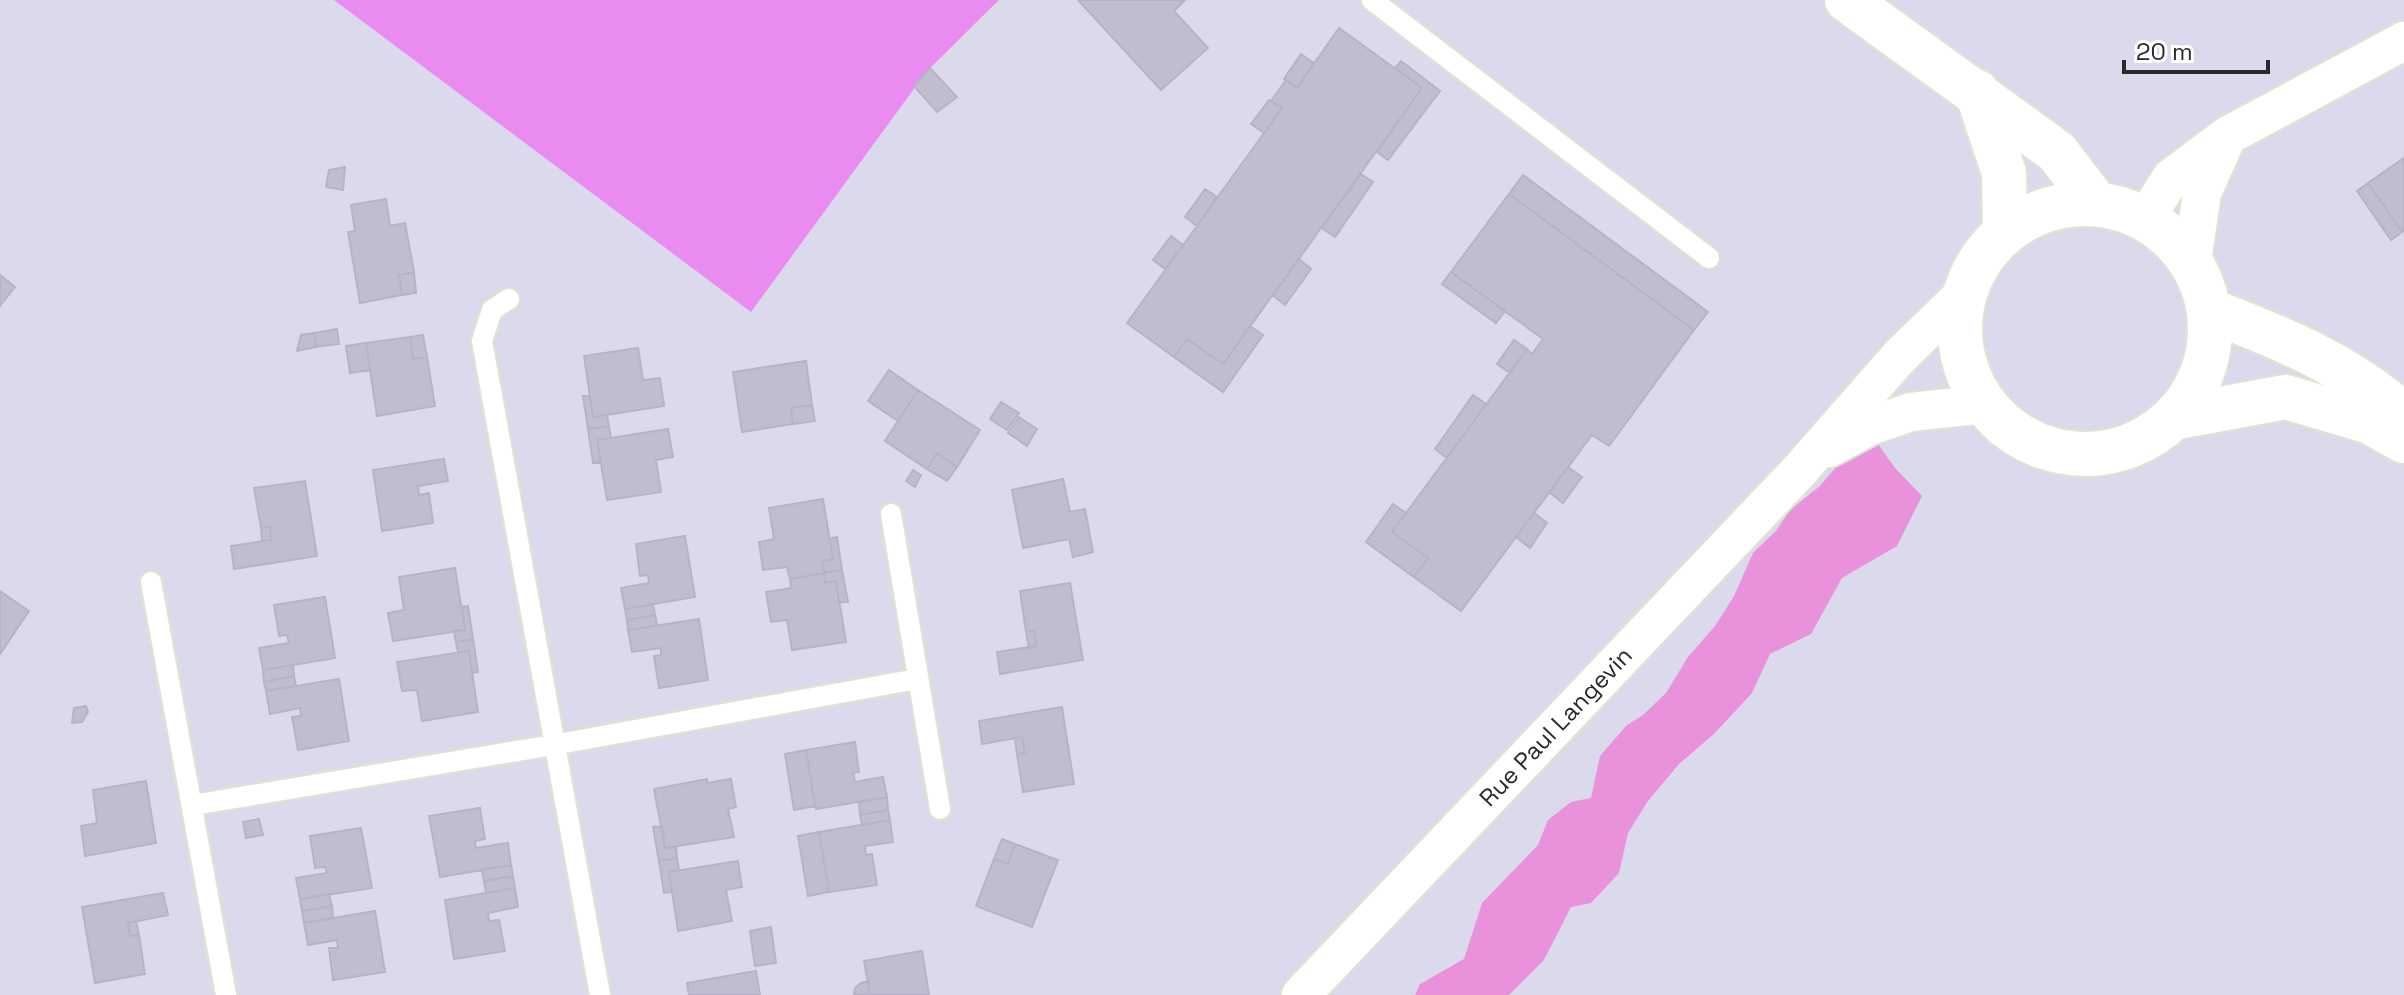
<svg xmlns="http://www.w3.org/2000/svg" width="2404" height="995" viewBox="0 0 2404 995" font-family="'Space Grotesk',sans-serif">
	<style>
		.green { fill: #e991db }
		.pitch { fill: #e98bf1 }
		.building { fill: #c0bece; stroke: #b6b3c8; stroke-width: 2 }
		.lines { fill: none; stroke-linecap: round; stroke-linejoin: round }
		.lane-casing { stroke: #dde4cf; stroke-width: 24 }
		.street-casing { stroke: #dde4cf; stroke-width: 42 }
		.secondary-casing { stroke: #dde4cf; stroke-width: 48 }
		.lane { stroke: #fff; stroke-width: 20 }
		.street { stroke: #fff; stroke-width: 38 }
		.secondary { stroke: #fff; stroke-width: 44 }
		.labels { text-anchor: middle; stroke-width: 6; stroke-linejoin: round; paint-order: stroke }
		.street-label { font-size: 24px; fill: #292929; stroke: #fff }
	</style>
	<rect width="100%" height="100%" fill="#dbdaed"/>
	<path class="green" d="M1878 444 1895 468 1922 496 1897 546 1842 578 1811 634 1770 654 1752 693 1714 734 1679 764 1648 801 1628 833 1619 873 1591 903 1571 907 1544 960 1509 995H1415L1420 984 1464 959 1482 903 1538 845 1548 820 1571 802 1591 798 1600 756 1626 726 1643 715 1666 693 1688 657 1715 626 1734 596 1753 553 1776 531 1790 510 1820 486 1843 459Z"/>
	<path class="pitch" d="M334 0H999L927 71 751 312Z"/>
	<path class="building" d="M1078 0H1185L1174 11 1208 48 1161 90Z
		M1339 28 1422 88 1223 364 1187 339 1174 357 1127 323 1282 108 1271 101 1286 80 1297 88Z
		M1301 54 1314 63 1297 88 1284 79Z
		M1401 61 1440 91 1388 160 1377 152 1422 88 1395 68Z
		M930 68 957 97 937 112 914 86Z
		M1269 100 1282 108 1264 133 1251 124Z
		M2404 158V231L2402 232 2368 183Z
		M345 167 343 190 326 187 329 170Z
		M1361 174 1373 182 1335 237 1322 228Z
		M1523 175 1708 312 1694 330 1509 194Z
		M2368 183 2402 232 2391 240 2357 191Z
		M1205 189 1217 197 1197 226 1185 217Z
		M1509 194 1694 330 1609 446 1592 435 1461 611 1414 577 1428 558 1392 532 1527 349 1532 354 1543 339 1451 272Z
		M386 199 390 226 405 223 414 272 399 275 402 295 360 303 348 232 355 231 351 205Z
		M1171 236 1183 245 1165 269 1153 260Z
		M1299 259 1311 269 1285 305 1273 295Z
		M414 272 416 293 402 295 399 275Z
		M1451 272 1505 311 1496 323 1442 284Z
		M0 275 15 287 0 306Z
		M1250 326 1263 335 1223 392 1174 357 1187 339 1223 364Z
		M337 329 339 344 316 347 314 333Z
		M314 333 316 347 297 351 301 335Z
		M423 335 427 357 413 359 410 337Z
		M410 337 413 359 427 357 435 406 377 416 366 343Z
		M1514 340 1527 349 1510 373 1497 364Z
		M366 343 370 370 350 373 346 346Z
		M638 348 643 380 660 378 664 406 593 417 584 356Z
		M806 361 812 405 791 408 793 424 742 432 733 372Z
		M889 370 918 390 898 421 868 401Z
		M918 390 980 430 957 467 937 453 927 469 885 441Z
		M1473 395 1486 404 1447 458 1435 449Z
		M583 396H590L593 417 607 415 609 426 588 429Z
		M1001 402 1019 413 1007 430 990 419Z
		M812 405 815 421 793 424 791 408Z
		M1019 417 1037 429 1027 446 1008 433Z
		M609 426 611 438 597 440 601 462 593 463 588 429Z
		M668 429 673 457 656 460 661 492 607 500 597 440Z
		M937 453 957 467 947 481 927 469Z
		M444 459 448 481 418 486 419 495 429 493 433 523 382 531 373 470Z
		M1568 467 1582 477 1563 503 1549 492Z
		M913 470 921 475 915 487 906 481Z
		M1063 479 1070 512 1085 509 1093 552 1073 557 1069 539 1023 548 1012 490Z
		M305 481 317 556 234 569 231 546 271 540 270 527 261 528 254 488Z
		M823 499 833 559 822 561 824 573 790 579 787 567 763 570 759 542 774 539 769 508Z
		M1393 504 1406 513 1392 532 1428 558 1414 577 1366 542Z
		M1534 513 1547 523 1530 548 1516 537Z
		M270 527 271 540 262 541 261 528Z
		M685 536 695 597 625 609 621 588 649 583 648 575 640 576 636 544Z
		M837 537 842 570 824 573 822 561 833 559 830 539Z
		M455 568 465 630 393 641 388 613 404 610 399 577Z
		M842 570 848 602 839 603 836 581 825 583 824 573Z
		M824 573 825 583 836 581 846 642 792 650 787 620 771 622 766 592 791 588 790 579Z
		M1070 583 1083 660 1000 674 997 652 1036 646 1034 631 1026 632 1020 591Z
		M0 591 29 611 0 654Z
		M325 597 335 658 263 670 259 648 289 643 287 635 279 636 274 605Z
		M653 604 655 615 627 620 625 609Z
		M468 606 473 639 456 642 454 631 465 630 462 607Z
		M655 615 657 626 628 630 627 620Z
		M699 619 708 680 659 688 654 656 661 655V648L632 652 628 630Z
		M1034 631 1036 646 1029 648 1026 632Z
		M473 639 478 672 472 673 469 651 458 652 456 642Z
		M469 651 478 712 422 721 417 690 402 691 397 662Z
		M293 665 294 676 264 682 263 670Z
		M294 676 296 686 266 691 264 682Z
		M339 679 349 741 298 750 292 717 301 716 300 708 270 714 266 691Z
		M86 706 88 712 82 722 72 723 74 708Z
		M1062 707 1074 784 1023 792 1017 754 1025 753 1022 737 982 744 979 721Z
		M1022 737 1025 753 1017 754 1015 738Z
		M855 742 859 772 853 773 855 782 883 777 887 797 816 809 806 750Z
		M806 750 815 806 794 810 785 754Z
		M707 779V783L731 779 736 807 728 809 734 837 665 848 654 789Z
		M146 781 156 843 85 856 81 826 97 823 93 790Z
		M887 797 888 810 860 815 859 802Z
		M480 808 485 839 475 841 476 848 508 843 511 865 440 877 429 816Z
		M888 810 890 820 862 825 860 815Z
		M259 819 263 835 246 838 243 822Z
		M890 820 893 842 865 846 866 855 872 854 877 885 829 892 819 832Z
		M662 826 665 848 676 847 677 858 659 861 653 827Z
		M361 828 372 888 300 899 296 878 327 873 325 867 315 868 310 836Z
		M819 832 829 892 808 896 798 836Z
		M1002 839 1015 844 1008 864 994 859Z
		M1015 844 1058 860 1032 927 976 906 994 859 1008 864Z
		M677 858 679 870 669 872 672 892 664 893 659 861Z
		M738 861 742 887 726 890 732 921 678 931 669 872Z
		M511 865 513 876 484 881 482 869Z
		M513 876 515 888 486 893 484 881Z
		M515 888 518 907 488 913 489 921 499 920 505 951 454 959 445 900Z
		M163 893 168 915 128 923 130 936 139 935 145 974 95 983 82 907Z
		M329 894 332 906 302 911 300 899Z
		M332 906 333 918 304 923 302 911Z
		M375 911 385 972 333 980 329 948H338L337 940 308 945 304 923Z
		M136 921 139 935 130 936 128 923Z
		M771 927 776 963 755 966 750 931Z
		M922 951 929 995H870L864 961Z
		M756 971 760 995H689L687 983Z
		M868 981 870 995H854L855 988 861 983Z"/>
	<g class="lines">
		<defs>
			<path id="lane" d="M1372 0 1709 258
				M509 299 492 310 482 341 600 995
				M891 514 940 809
				M151 582 226 995
				M193 805 553 745 917 679"/>
			<g id="street">
				<path d="M2146 218 2171 178 2227 136 2404 41"/>
				<path d="M2192 261 2202 193 2226 139"/>
				<path d="M1829 448 1870 426 1911 412 1985 404"/>
				<path id="s1" d="M1301 995 1800 470 1900 356 1960 298"/>
			</g>
			<path id="secondary" d="M1847 0 2057 152 2096 203
				M1977 92 2004 173 2005 232
				M1960 329a125 125 0 1 1 250 0a125 125 0 1 1-250 0Z
				M2211 311C2282 338 2346 364 2404 415
				M2177 417 2286 397 2370 422 2404 441"/>
		</defs>
		<use href="#lane" class="lane-casing"/>
		<use href="#street" class="street-casing"/>
		<use href="#secondary" class="secondary-casing"/>
		<use href="#lane" class="lane"/>
		<use href="#street" class="street"/>
		<use href="#secondary" class="secondary"/>
	</g>
	<g class="labels">
		<g class="street-label">
			<text dy="8" stroke="none"><textPath href="#s1" startOffset="370">Rue Paul Langevin</textPath></text>
		</g>
	</g>
	<path d="M2124 60v12h144v-12" fill="none" stroke="#292929" stroke-width="4"/>
	<text x="2136" y="60" font-size="24" fill="#292929" stroke="#ffffff" stroke-width="6" paint-order="stroke">20 m</text>
</svg>
